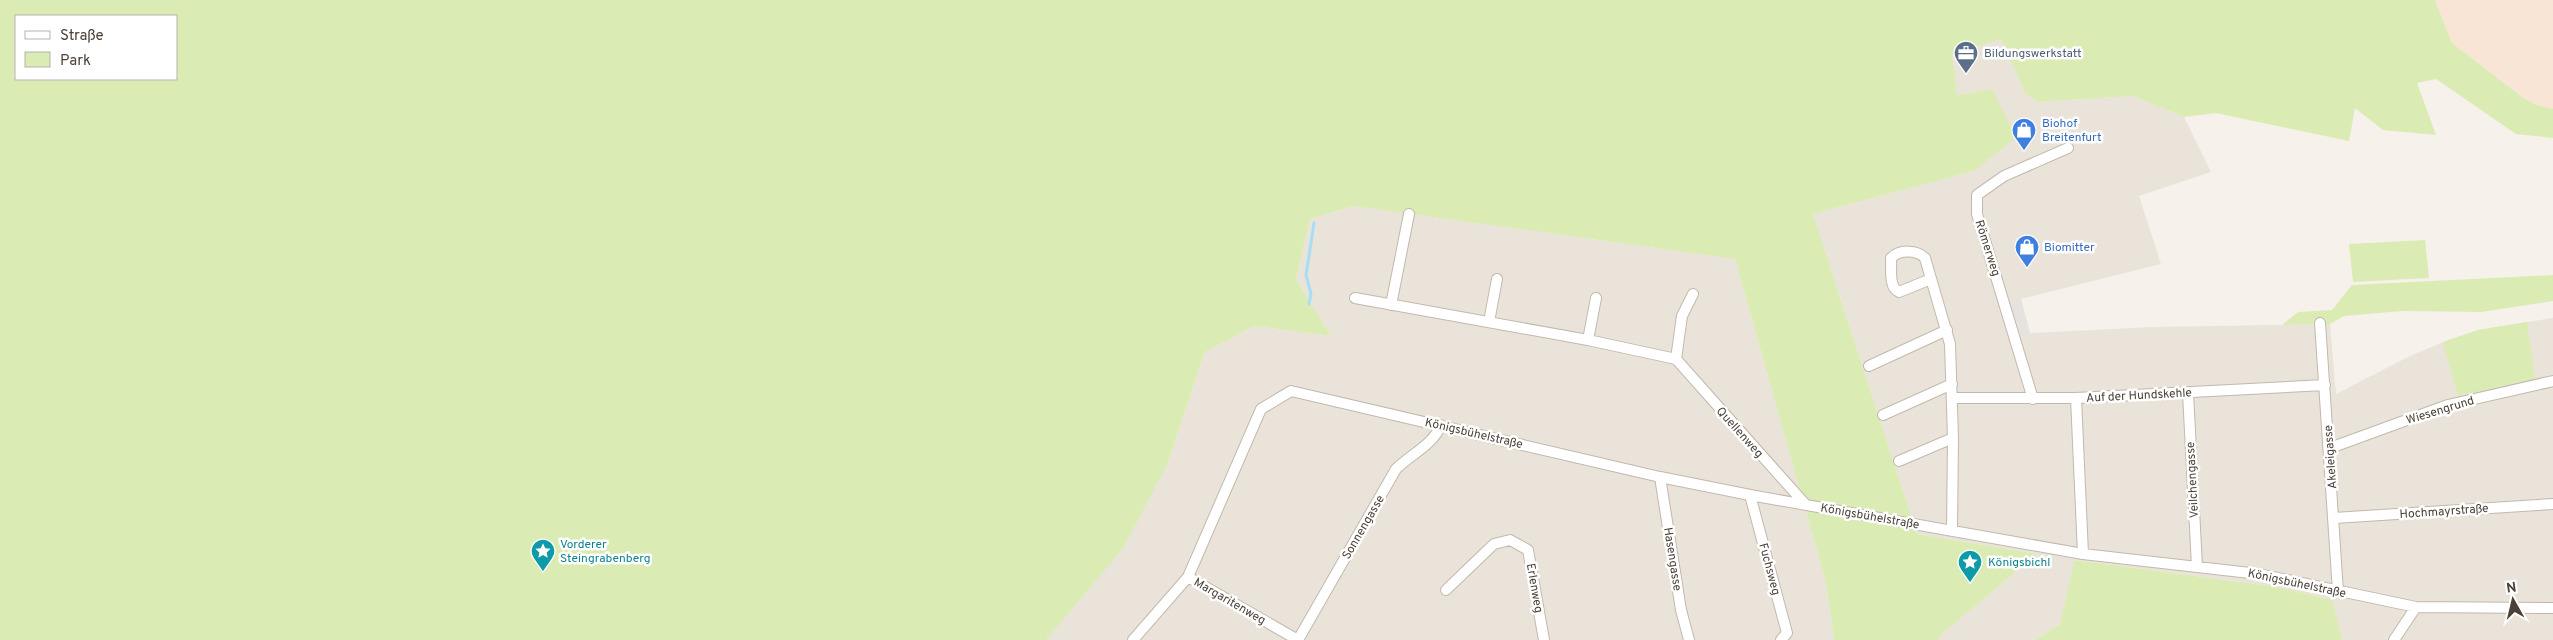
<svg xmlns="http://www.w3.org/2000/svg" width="2553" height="640" viewBox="0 0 2553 640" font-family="Overpass,sans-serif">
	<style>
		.residential { fill: #eae3d9 }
		.commercial { fill: #f8e5d6 }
		.green { fill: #daecb3; fill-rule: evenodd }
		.parking { fill: #e5e2e0 }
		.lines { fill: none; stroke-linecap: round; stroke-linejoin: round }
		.stream { stroke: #a6dff5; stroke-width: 3 }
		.minor-casing { stroke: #c3b8ad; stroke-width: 12 }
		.minor { stroke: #fff; stroke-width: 10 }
		.labels { text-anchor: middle; stroke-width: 5; stroke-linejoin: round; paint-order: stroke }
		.service-label { font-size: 12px; fill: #4e5e75; stroke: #fff; text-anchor: start }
		.shop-label { font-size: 12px; fill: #366cbe; stroke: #fff; text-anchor: start }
		.street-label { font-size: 12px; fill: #4b4138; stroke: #fff }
		.culture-label { font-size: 12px; fill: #0d838f; stroke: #fff; text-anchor: start }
	</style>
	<rect width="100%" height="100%" fill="#f6f1eb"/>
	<path class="residential" d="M2001 39 2025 93 2038 102 2133 96 2184 117 2211 172 2139 196 2161 264 2021 299 2030 333 2152 327 2330 324 2336 394 2408 357 2443 342 2478 330 2553 318V640H2342L2331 600 2278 587 2076 560 2060 624 2035 640H1941L1937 638 2037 554 1917 534 1813 214 1974 171 1992 89 1957 95 1951 55Z
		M1353 206 1735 259 1826 583 1834 640H1046L1168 463 1205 352 1254 326 1331 336 1296 279 1310 219Z"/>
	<path class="commercial" d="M2435 0H2553V109L2536 105 2522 97 2452 43Z"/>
	<path class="green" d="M0 0H2435L2452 43 2522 97 2536 105 2553 109V138L2516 134 2436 79 2417 83 2436 135 2383 130 2355 108 2349 141 2216 113 2184 117 2133 96 2038 102 2025 93 2001 39 1952 55 1957 95 1992 89 2016 137 1974 171 1813 214 1917 534 2037 554 1937 638 1941 640H1834L1826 583 1735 259 1353 206 1310 219 1296 279 1331 336 1254 326 1205 352 1168 463 1123 548 1046 640H0ZM16 16H176V79H16Z
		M2425 240 2429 278 2353 282 2349 244Z
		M2553 275V301L2481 312 2402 311 2344 316 2330 324 2282 325 2298 312 2332 310 2352 285Z
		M2527 322 2535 379 2458 396 2443 342 2478 330Z
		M2075 560 2278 587 2332 600 2342 640H2035L2060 624Z"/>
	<path class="parking" d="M2021 299 2030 334 2017 335 2009 302Z"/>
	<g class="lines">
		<path class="stream" d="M1309 304 1311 294 1306 275 1314 223"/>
		<defs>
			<path id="minor" d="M1931 279 1899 292C1888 287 1892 268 1891 258 1900 249 1917 250 1925 258L1950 344 1953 438 1952 531
				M1355 298 1588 340 1676 359 1805 504
				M1391 305 1409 214
				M1489 322 1497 279
				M2320 323 2338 592
				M1588 340 1596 298
				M1676 359 1682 316 1693 294
				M1869 366 1947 330
				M2188 393 2197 567
				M1952 398H2076L2325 385
				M2076 398 2083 554
				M2033 399 1977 214V195L2004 176 2068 148
				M1883 415 1952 384
				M2330 448 2448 405 2553 381
				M1899 461 1953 438
				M1660 477 1681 610 1689 640
				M1750 495 1787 633 1781 640
				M2334 518 2553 504
				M1188 577 1298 640
				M1446 590 1494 544 1510 540 1528 550 1544 640
				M1133 640 1188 577 1261 409 1291 391 1660 477 1750 495 2083 554 2259 574 2416 607 2553 608
				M1298 640 1396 469C1411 454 1433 445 1441 425
				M2394 640 2416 607"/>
		</defs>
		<use href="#minor" class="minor-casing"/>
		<use href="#minor" class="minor"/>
	</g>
	<defs>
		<symbol id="office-pin" viewBox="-11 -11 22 30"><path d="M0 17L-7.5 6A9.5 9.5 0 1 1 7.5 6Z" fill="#5c6f8a" stroke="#fff"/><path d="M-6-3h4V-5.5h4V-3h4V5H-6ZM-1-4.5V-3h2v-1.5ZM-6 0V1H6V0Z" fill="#fff"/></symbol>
		<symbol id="shop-pin" viewBox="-11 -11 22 30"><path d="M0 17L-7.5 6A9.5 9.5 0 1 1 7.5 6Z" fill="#3f7fe0" stroke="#fff"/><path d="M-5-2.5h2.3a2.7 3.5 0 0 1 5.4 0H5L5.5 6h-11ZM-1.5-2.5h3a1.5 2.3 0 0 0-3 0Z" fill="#fff"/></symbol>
		<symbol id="sight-pin" viewBox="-11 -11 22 30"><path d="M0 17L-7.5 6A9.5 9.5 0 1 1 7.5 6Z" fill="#0f9aa8" stroke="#fff"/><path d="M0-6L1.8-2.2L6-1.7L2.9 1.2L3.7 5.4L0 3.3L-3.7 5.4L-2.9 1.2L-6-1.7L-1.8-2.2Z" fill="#fff"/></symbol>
	</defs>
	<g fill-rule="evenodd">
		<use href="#office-pin" x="1952" y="39" width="28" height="38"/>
		<use href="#shop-pin" x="2010" y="116" width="28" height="38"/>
		<use href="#shop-pin" x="2013" y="233" width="28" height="38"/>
		<use href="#sight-pin" x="529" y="537" width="28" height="38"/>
		<use href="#sight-pin" x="1956" y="548" width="28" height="38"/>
	</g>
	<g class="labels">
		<g class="service-label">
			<text x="1984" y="57">Bildungswerkstatt</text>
		</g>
		<g class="shop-label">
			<text x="2042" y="127">Biohof<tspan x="2042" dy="14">Breitenfurt</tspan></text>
			<text x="2044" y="251">Biomitter</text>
		</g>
		<g class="street-label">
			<text transform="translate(1988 248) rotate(72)" y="4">Römerweg</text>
			<text transform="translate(2139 395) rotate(-3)" y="4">Auf der Hundskehle</text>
			<text transform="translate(2440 410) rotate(-17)" y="4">Wiesengrund</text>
			<text transform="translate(1740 432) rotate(48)" y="4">Quellenweg</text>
			<text transform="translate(1474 433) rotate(13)" y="4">Königsbühelstraße</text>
			<text transform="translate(2330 457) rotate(-94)" y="4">Akeleigasse</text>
			<text transform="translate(2192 480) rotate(-93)" y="4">Veilchengasse</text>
			<text transform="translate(2444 511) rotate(-4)" y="4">Hochmayrstraße</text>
			<text transform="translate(1870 516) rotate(10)" y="4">Königsbühelstraße</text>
			<text transform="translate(1363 527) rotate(-60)" y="4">Sonnengasse</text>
			<text transform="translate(1673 559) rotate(81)" y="4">Hasengasse</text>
			<text transform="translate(1770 569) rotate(75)" y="4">Fuchsweg</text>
			<text transform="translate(2297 583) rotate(12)" y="4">Königsbühelstraße</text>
			<text transform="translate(1535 588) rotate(80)" y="4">Erlenweg</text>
			<text transform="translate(1230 601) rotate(30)" y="4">Margaritenweg</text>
		</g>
		<g class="culture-label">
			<text x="560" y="548">Vorderer<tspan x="560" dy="14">Steingrabenberg</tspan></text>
			<text x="1988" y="566">Königsbichl</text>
		</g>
	</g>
	<rect x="15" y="15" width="162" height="65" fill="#ffffff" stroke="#b7b3af"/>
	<rect x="25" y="31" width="25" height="8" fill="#ffffff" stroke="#b7b3af"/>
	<text x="60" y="40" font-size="15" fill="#4b4138">Straße</text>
	<rect x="25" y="52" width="25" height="15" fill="#daecb3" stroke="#b7b3af"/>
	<text x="60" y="65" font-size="15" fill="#4b4138">Park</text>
	<g transform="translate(2513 600) rotate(352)" stroke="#ffffff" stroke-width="4" paint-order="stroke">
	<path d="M0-4L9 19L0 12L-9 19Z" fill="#4b4138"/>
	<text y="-8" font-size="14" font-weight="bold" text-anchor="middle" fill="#4b4138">N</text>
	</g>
</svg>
